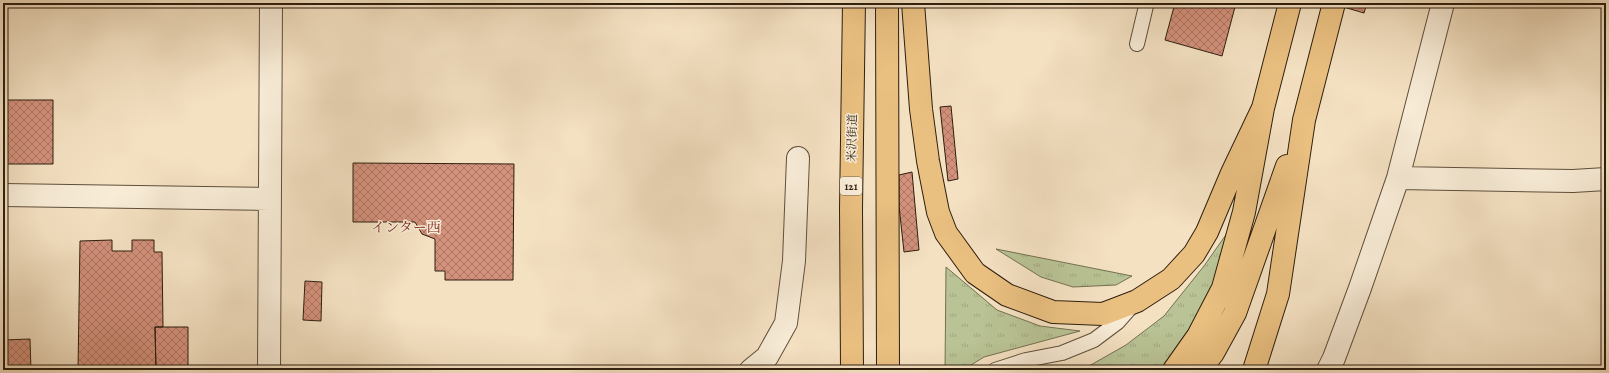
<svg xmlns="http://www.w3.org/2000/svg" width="1609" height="373" viewBox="0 0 1609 373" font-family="Alegreya,'Noto Serif JP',serif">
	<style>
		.grass { fill: url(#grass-tufts); stroke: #737052 }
		.building { fill: url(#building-cross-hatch); stroke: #2d1e0e }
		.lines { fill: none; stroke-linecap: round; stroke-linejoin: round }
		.service-casing { stroke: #5f4f3b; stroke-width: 16 }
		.minor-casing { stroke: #5f4f3b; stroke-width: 24 }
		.trunk-casing { stroke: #2d1e0e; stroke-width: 24 }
		.motorway-casing { stroke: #2d1e0e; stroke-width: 24 }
		.service { stroke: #f8ecd7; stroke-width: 14 }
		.minor { stroke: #f8ecd7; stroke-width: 22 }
		.trunk { stroke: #eac081; stroke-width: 22 }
		.motorway { stroke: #eac081; stroke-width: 22 }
		.labels { text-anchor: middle; stroke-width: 3; stroke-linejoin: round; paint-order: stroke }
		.shield { fill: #f8ecd7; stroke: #6a5c4a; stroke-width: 1 }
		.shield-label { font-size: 11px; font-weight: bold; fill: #2d1e0e }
		.street-label { font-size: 12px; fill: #2d1e0e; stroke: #f8ecd7 }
		.quarter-label { font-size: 14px; fill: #7a1f14; stroke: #f8ecd7 }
	</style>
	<defs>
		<pattern id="grass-tufts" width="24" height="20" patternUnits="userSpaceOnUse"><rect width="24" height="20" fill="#b9c395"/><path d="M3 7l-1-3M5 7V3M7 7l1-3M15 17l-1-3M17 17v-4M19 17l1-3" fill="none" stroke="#9fa77f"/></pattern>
		<pattern id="building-cross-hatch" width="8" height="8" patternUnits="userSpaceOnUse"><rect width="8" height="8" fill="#d4917c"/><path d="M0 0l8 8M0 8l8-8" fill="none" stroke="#ac7664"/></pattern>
	</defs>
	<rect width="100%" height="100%" fill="#f4e1c2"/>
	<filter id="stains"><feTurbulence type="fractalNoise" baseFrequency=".005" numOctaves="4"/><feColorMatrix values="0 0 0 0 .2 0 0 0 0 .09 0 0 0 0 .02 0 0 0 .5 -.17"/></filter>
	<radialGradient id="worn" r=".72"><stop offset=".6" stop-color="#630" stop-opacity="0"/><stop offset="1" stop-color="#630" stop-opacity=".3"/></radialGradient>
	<path class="grass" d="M1230 229 1209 302 1161 370H1082L1126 345 1164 316 1204 266Z
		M996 249 1132 276 1116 285 1073 287 1041 277Z
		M946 267 997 310 1040 326 1080 331 984 357 963 370H945Z"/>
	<path class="building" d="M1175 3H1236L1222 56 1165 40Z
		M1330 3H1367L1364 13Z
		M3 100H53V164H3Z
		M951 106 958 179 948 181 940 107Z
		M353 163 514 164 513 280H445V271H435V239L422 234 415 222H353Z
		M912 172 919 250 904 252 899 206V175Z
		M112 240V251H132V240H154V252H162L163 327H155L156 370H78L80 241Z
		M305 281 322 282 321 321 303 320Z
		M155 327H188V370H156Z
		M30 339 31 370H3V340Z"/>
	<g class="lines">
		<defs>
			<path id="service" d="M1137 44 1146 6
				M995 370 1026 360 1062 353 1094 340 1118 322 1132 306"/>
			<path id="minor" d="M1398 178 1573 181 1606 179
				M3 195 270 199
				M269 370 271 3
				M751 370 767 357 786 323 794 261 798 158
				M1328 370 1334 358 1360 288 1398 178 1443 3"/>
			<path id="trunk" d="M887 3 888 370
				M852 370 851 208 854 3"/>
			<path id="motorway" d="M913 3 921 109 928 161 938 212 946 233 975 273 1007 295 1053 312 1103 314 1137 301 1171 279 1194 254 1207 232 1232 173 1263 108
				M1174 370 1198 336 1223 288 1244 212 1263 108 1290 3
				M1200 370 1213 353 1235 313 1287 166
				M1254 370 1278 294 1304 120 1334 3"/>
		</defs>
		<use href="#service" class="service-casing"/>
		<use href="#minor" class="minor-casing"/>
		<use href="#trunk" class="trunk-casing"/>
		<use href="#motorway" class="motorway-casing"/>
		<use href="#service" class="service"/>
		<use href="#minor" class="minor"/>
		<use href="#trunk" class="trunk"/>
		<use href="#motorway" class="motorway"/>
	</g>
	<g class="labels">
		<rect class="shield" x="840" y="177" width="22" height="18" rx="3"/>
		<g class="shield-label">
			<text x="851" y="190">121</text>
		</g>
		<g class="street-label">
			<text transform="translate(852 138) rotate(-89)" y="4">米沢街道</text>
		</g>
		<g class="quarter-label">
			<text x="406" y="232">インター西</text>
		</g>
	</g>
	<rect width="1609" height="373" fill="none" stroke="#f4e1c2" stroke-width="16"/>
	<rect x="4" y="4" width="1601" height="365" fill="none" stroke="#2d1e0e" stroke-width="2"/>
	<rect x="8" y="8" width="1593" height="357" fill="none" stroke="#2d1e0e"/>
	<rect width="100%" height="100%" filter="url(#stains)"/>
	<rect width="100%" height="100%" fill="url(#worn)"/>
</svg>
